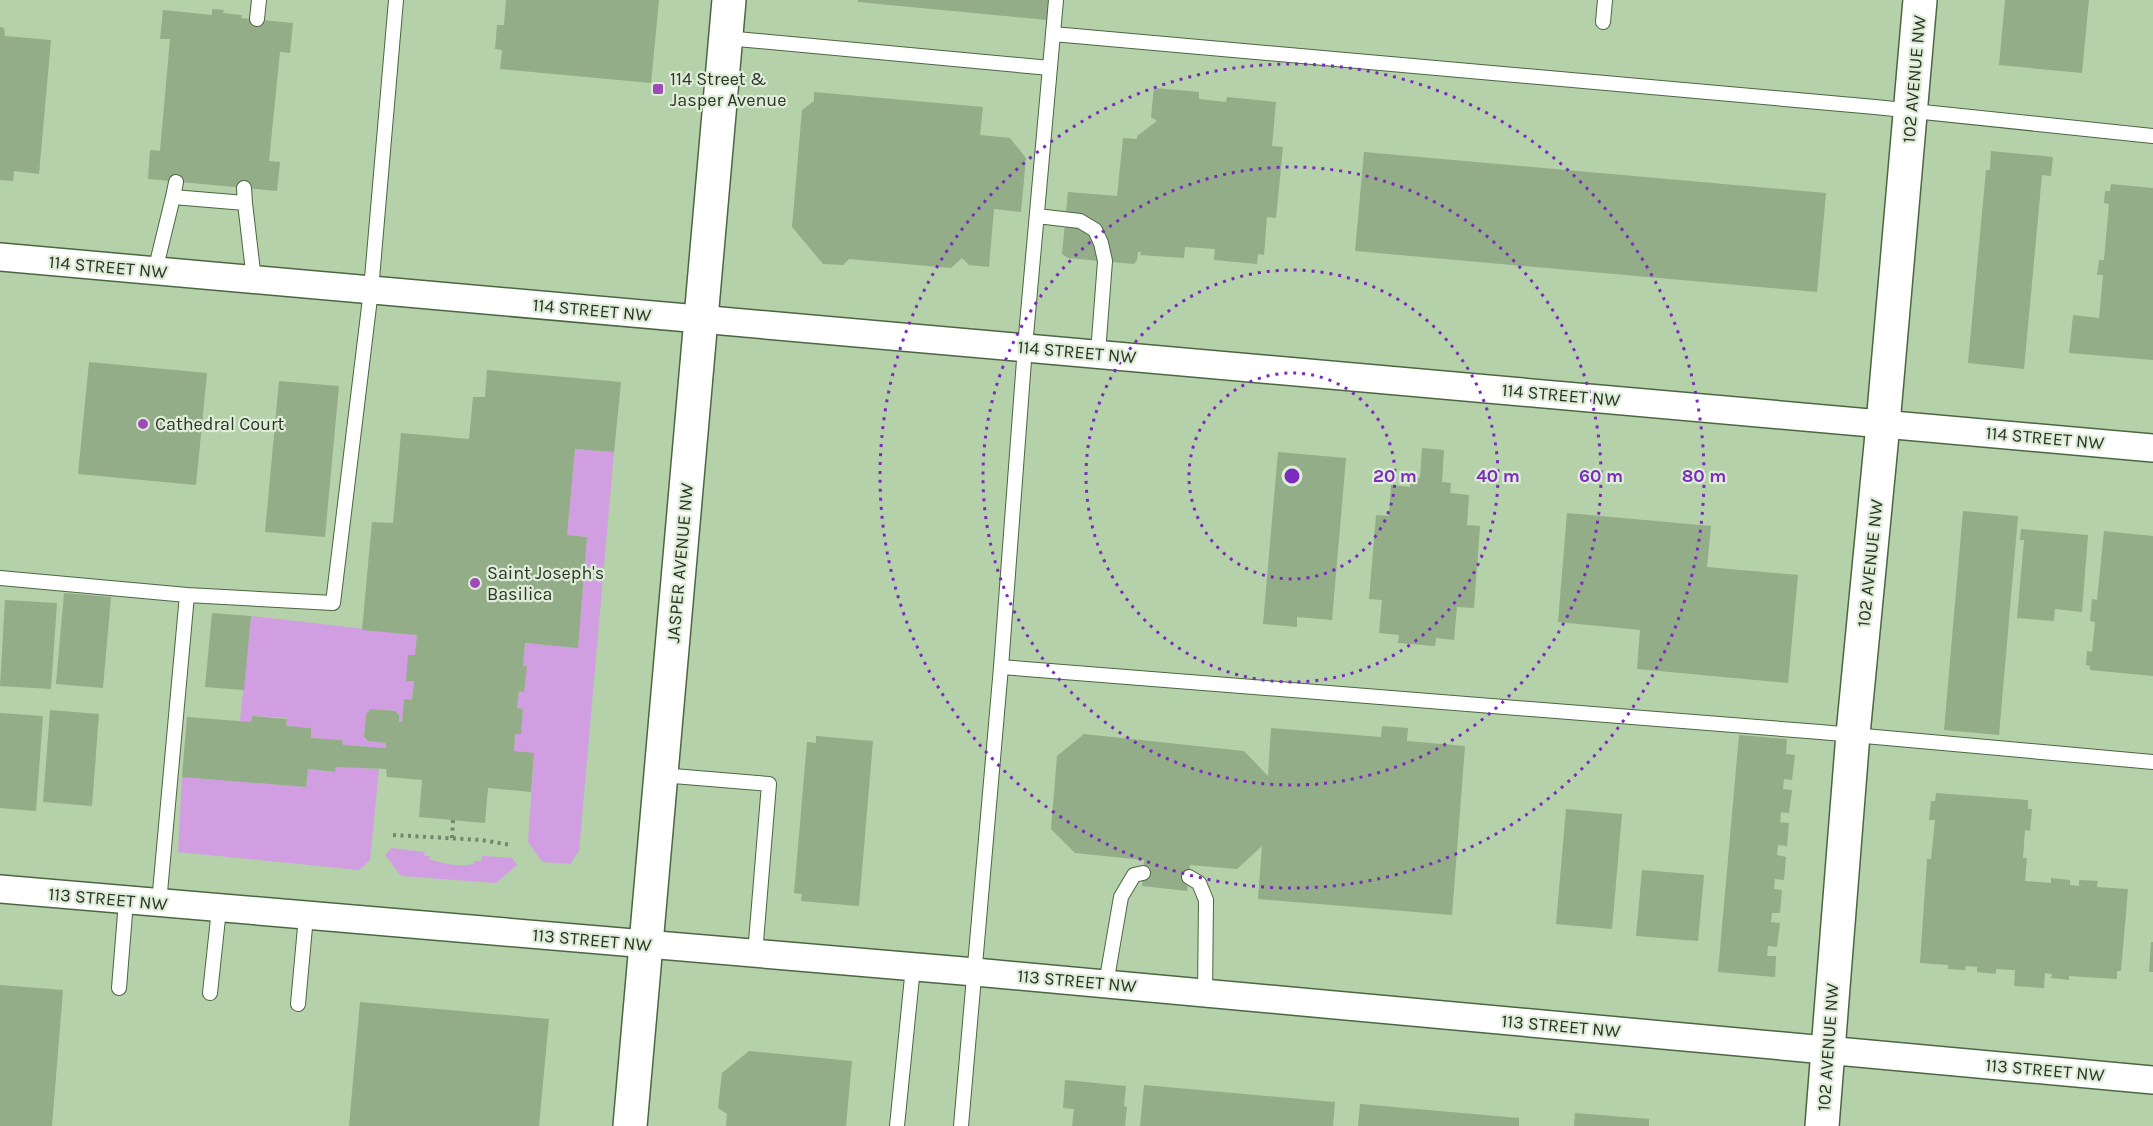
<svg xmlns="http://www.w3.org/2000/svg" width="2153" height="1126" viewBox="0 0 2153 1126" font-family="Karla,sans-serif">
	<style>
		.green { fill: #d19ee2 }
		.building { fill: #92ad87 }
		.lines { fill: none; stroke-linecap: round; stroke-linejoin: round }
		.service-casing { stroke: #4c6642; stroke-width: 16 }
		.minor-casing { stroke: #4c6642; stroke-width: 30 }
		.tertiary-casing { stroke: #4c6642; stroke-width: 36 }
		.secondary-casing { stroke: #4c6642; stroke-width: 36 }
		.path { stroke: #71866a; stroke-width: 4; stroke-dasharray: 3 4.5; stroke-linecap: butt }
		.service { stroke: #fff; stroke-width: 14 }
		.minor { stroke: #fff; stroke-width: 27 }
		.tertiary { stroke: #fff; stroke-width: 33 }
		.secondary { stroke: #fff; stroke-width: 33 }
		.ring { fill: none; stroke: #7b2cbf; stroke-width: 3; stroke-dasharray: 3 6 }
		.poi-dot { fill: #9e4bb9; stroke: #deecd8; stroke-width: 2 }
		.labels { text-anchor: middle; stroke-width: 4.5; stroke-linejoin: round; paint-order: stroke }
		.poi-label { font-size: 18px; fill: #2a3626; stroke: #deecd8; text-anchor: start }
		.street-label { font-size: 18px; fill: #2a3626; stroke: #deecd8 }
		.centre { fill: #7b2cbf; stroke: #deecd8; stroke-width: 3 }
		.ring-label { font-size: 18px; text-anchor: middle; font-weight: bold; fill: #7b2cbf; stroke: #deecd8; stroke-width: 4.5; stroke-linejoin: round; paint-order: stroke }
	</style>
	<rect width="100%" height="100%" fill="#b4d1a9"/>
	<path class="green" d="M575 449 614 452 579 851 570 864 542 862 528 842 534 754 514 751 515 734H521L523 709 517 708 519 691 524 692 526 667 523 666 525 643 578 647 587 537 567 535Z
		M251 616 417 635 412 700H404L402 722H399V715L395 711 372 709 366 714 364 737 368 741 386 743V748L343 745 342 740 311 738V728L286 726 287 718 252 716 251 722 240 721Z
		M336 767 379 769 370 860 359 870 178 852 182 777 306 787 308 769 335 772Z
		M391 848 425 852 424 856H430L429 859C444 864 458 867 474 864V861H481L482 856 512 858 517 865 496 883 401 876 385 855Z"/>
	<path class="building" d="M506 0H659L651 83 500 69 502 50 495 49 497 25H504Z
		M858 0H1049L1047 20 858 2Z
		M2005 0H2089L2082 73 1999 65Z
		M212 9 224 10 223 13 242 15 241 18 293 23 290 53 280 52 269 161 280 162 277 191 148 179 150 150 160 151 170 39H160L163 10 212 15Z
		M0 27 4 28 5 36 51 40 39 174 14 171 13 181 0 180Z
		M1154 88 1199 92V99L1226 102 1227 97 1276 102 1272 146 1283 147 1276 218 1267 217 1264 255 1258 254 1257 264 1214 260 1215 249 1185 247 1184 258 1140 255 1141 252H1138L1137 260 1134 264 1068 258 1062 254 1068 192 1117 196 1123 138 1137 139V136L1157 121 1151 117Z
		M814 92 983 107 980 135 1010 138 1026 158 1021 212 994 209 989 267 969 265 962 258 951 268 849 259 843 265 823 264 792 227 802 110 814 101Z
		M1991 151 2053 157 2051 176 2042 175 2024 369 1968 363 1986 170H1990Z
		M1364 152 1826 193 1817 292 1355 251Z
		M2111 184 2153 188V360L2069 353 2073 315 2099 318 2103 275H2097L2099 260H2104L2109 204 2104 203 2105 191H2110Z
		M89 362 207 373 196 485 78 474Z
		M487 370 621 382 614 452 575 449 567 535 587 537 578 648 525 643 523 666H527L524 692 519 691 517 708 523 709 521 734H515L514 751 534 753 531 792 488 788 485 823 419 817 422 780 387 777 386 769 336 767 335 772 308 769 306 787 182 777 187 717 251 722 252 716 287 719 286 726 311 728V738L342 740 343 745 386 748V743L368 741 364 737 366 714 371 709 395 711 399 715V722H402L404 699 412 700 414 681H406L408 655H415L417 635 362 630 372 522 393 523 401 433 469 439 473 397H485Z
		M279 381 339 386 325 537 265 532Z
		M1422 448 1444 450 1442 482 1451 483 1450 493 1469 495 1467 525 1480 526 1474 608 1457 607 1454 640 1436 638 1435 646 1398 643 1399 635 1379 633 1382 600 1369 599 1376 515 1389 516 1391 485 1410 487V477L1420 478Z
		M1278 452 1346 458 1332 620 1297 617V627L1263 624Z
		M1963 511 2018 516 1999 735 1944 730Z
		M1567 513 1711 526 1707 567 1798 575 1788 683 1637 669 1640 630 1558 622Z
		M2021 529 2088 535 2082 612 2055 609 2054 621 2017 618 2024 540H2020Z
		M2104 531 2153 536V676L2090 670V666L2086 665 2087 651 2092 652 2095 622 2090 621 2092 599 2097 600Z
		M64 593 111 597 103 688 56 684Z
		M5 600 57 603 51 689 0 686Z
		M212 613 251 616 244 690 205 687Z
		M50 710 99 714 92 806 43 802Z
		M0 713 43 716 36 811 0 808Z
		M1382 726 1408 728 1407 741 1465 746 1452 915 1258 899 1262 846 1237 869 1190 865 1187 891 1142 886 1144 860 1075 853 1051 829 1057 756 1084 734 1244 751 1268 776 1271 728 1381 737Z
		M1739 735 1787 739 1786 754 1795 755 1792 780 1784 779 1783 789 1792 790 1789 813 1781 812 1780 822 1789 823 1787 846 1778 845 1777 855 1786 857 1784 880 1775 879 1774 889 1782 890 1780 913H1772L1771 922 1780 923 1777 947 1768 946 1767 956H1776L1775 977 1718 972Z
		M816 736 873 741 859 906 801 901 802 894 794 893 807 742 816 743Z
		M1936 793 2028 800V809H2032L2030 831 2025 830 2023 858H2027L2025 881 2051 883V878L2070 880V885L2079 886V880L2098 881 2097 887 2128 889 2121 971H2117V979L2069 976V980L2051 978 2052 974 2045 973 2044 988 2014 986 2015 970 1996 969V974L1977 972V967L1966 966 1965 970 1948 969V965L1920 963 1927 859H1931L1935 820H1929L1931 801H1935Z
		M1566 809 1622 814 1612 929 1556 924Z
		M1642 870 1704 875 1698 941 1636 936Z
		M2151 942H2153V972H2149Z
		M0 985 63 990 52 1126H0Z
		M360 1002 549 1019 539 1126H349Z
		M749 1051 852 1061 846 1126H726L727 1114 718 1108 722 1073Z
		M1065 1080 1126 1086 1124 1106 1127 1107 1125 1126H1072L1074 1109 1063 1108Z
		M1144 1085 1335 1102 1333 1126H1140Z
		M1360 1104 1519 1118V1126H1358Z
		M1575 1113 1649 1119V1126H1574Z"/>
	<g class="lines">
		<defs>
			<path id="service" d="M257 19 259 0
				M1603 22 1605 0
				M1053 34 1875 107 2153 136
				M726 38 1050 68
				M244 188 245 203
				M173 197 176 182
				M1037 216 1080 221 1095 230 1101 243 1105 261 1098 353
				M155 271 173 197 245 203 254 280
				M0 578 187 595 333 603 371 290 396 0
				M1001 667 1820 732 2153 762
				M661 775 769 784 755 954
				M1189 877 1199 883 1206 900 1205 993
				M159 903 187 595
				M1106 984 1121 897 1134 875 1143 873
				M119 988 126 901
				M210 993 219 909
				M298 1004 306 916
				M897 1126 913 967
				M961 1126 1001 667 1025 347 1056 0"/>
			<path id="minor" d="M0 257 2153 448
				M0 889 975 972 2153 1080"/>
			<path id="tertiary" d="M1822 1126 1853 734 1883 424 1920 0"/>
			<path id="secondary" d="M630 1126 729 0"/>
		</defs>
		<use href="#service" class="service-casing"/>
		<use href="#minor" class="minor-casing"/>
		<use href="#tertiary" class="tertiary-casing"/>
		<use href="#secondary" class="secondary-casing"/>
		<path class="path" d="M393 835 481 840 511 845
			M452 838 453 820"/>
		<use href="#service" class="service"/>
		<use href="#minor" class="minor"/>
		<use href="#tertiary" class="tertiary"/>
		<use href="#secondary" class="secondary"/>
	</g>
	<g class="ring">
		<circle cx="1292" cy="476" r="103"/>
		<circle cx="1292" cy="476" r="206"/>
		<circle cx="1292" cy="476" r="309"/>
		<circle cx="1292" cy="476" r="412"/>
	</g>
	<g class="poi-dot">
		<rect x="652" y="83" width="12" height="12" rx="3"/>
		<circle cx="143" cy="424" r="6"/>
		<circle cx="475" cy="583" r="6"/>
	</g>
	<g class="labels">
		<g class="poi-label">
			<text x="670" y="85">114 Street &amp;<tspan x="670" dy="21">Jasper Avenue</tspan></text>
			<text x="155" y="430">Cathedral Court</text>
			<text x="487" y="579">Saint Joseph's<tspan x="487" dy="21">Basilica</tspan></text>
		</g>
		<g class="street-label">
			<text transform="translate(1914 79) rotate(-85)" y="6">102 AVENUE NW</text>
			<text transform="translate(108 267) rotate(5)" y="6">114 STREET NW</text>
			<text transform="translate(592 310) rotate(5)" y="6">114 STREET NW</text>
			<text transform="translate(1077 352) rotate(5)" y="6">114 STREET NW</text>
			<text transform="translate(1561 395) rotate(5)" y="6">114 STREET NW</text>
			<text transform="translate(2045 438) rotate(5)" y="6">114 STREET NW</text>
			<text transform="translate(680 563) rotate(-85)" y="6">JASPER AVENUE NW</text>
			<text transform="translate(1870 563) rotate(-84)" y="6">102 AVENUE NW</text>
			<text transform="translate(108 899) rotate(5)" y="6">113 STREET NW</text>
			<text transform="translate(592 940) rotate(5)" y="6">113 STREET NW</text>
			<text transform="translate(1077 981) rotate(5)" y="6">113 STREET NW</text>
			<text transform="translate(1561 1026) rotate(5)" y="6">113 STREET NW</text>
			<text transform="translate(1828 1047) rotate(-86)" y="6">102 AVENUE NW</text>
			<text transform="translate(2045 1070) rotate(5)" y="6">113 STREET NW</text>
		</g>
	</g>
	<circle cx="1292" cy="476" r="9" class="centre"/>
	<g class="ring-label">
		<text x="1395" y="482">20 m</text>
		<text x="1498" y="482">40 m</text>
		<text x="1601" y="482">60 m</text>
		<text x="1704" y="482">80 m</text>
	</g>
</svg>
